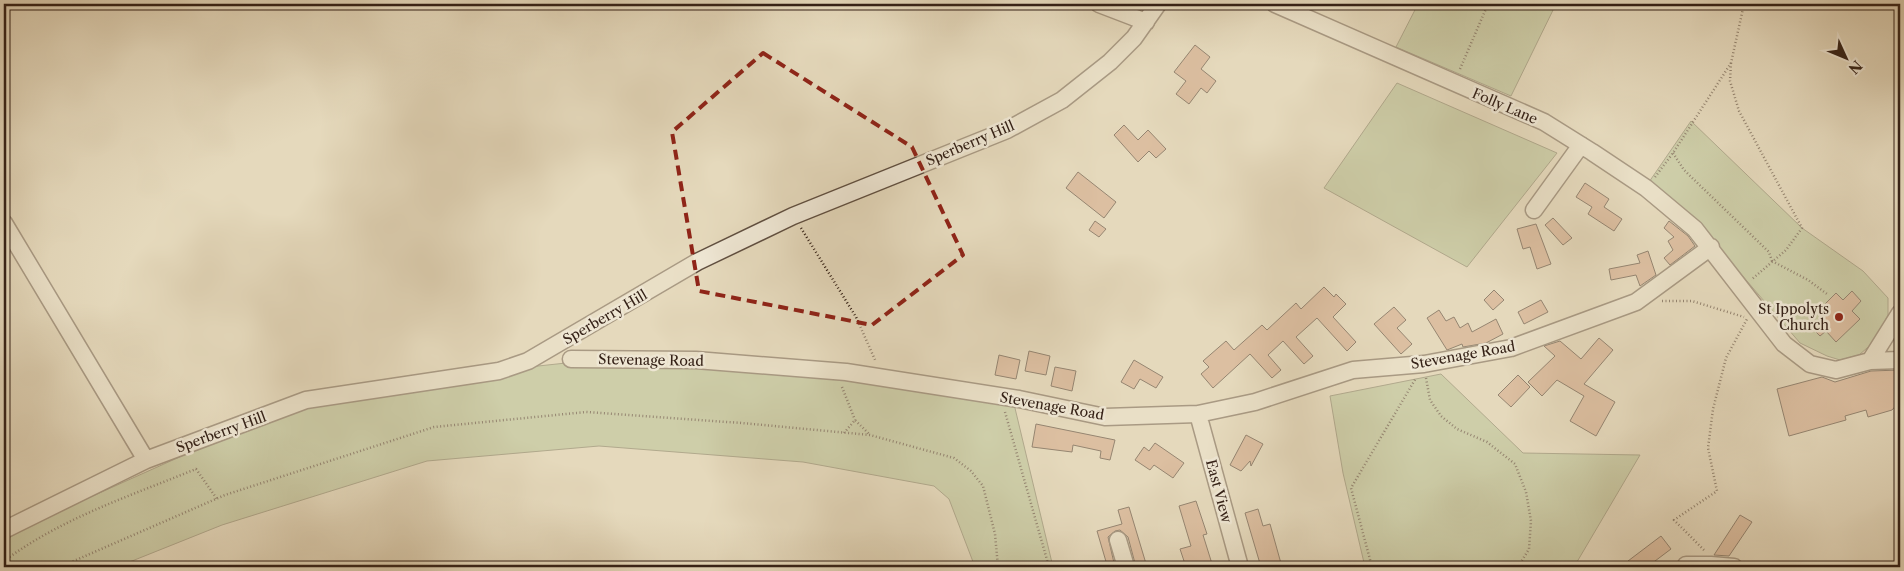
<svg xmlns="http://www.w3.org/2000/svg" width="1904" height="571" viewBox="0 0 1904 571" font-family="'Libre Caslon Text',serif">
	<style>
		.green { fill: #b1c093; stroke: #727055 }
		.building { fill: #d1a082; stroke: #342117 }
		.lines { fill: none; stroke-linecap: round; stroke-linejoin: round }
		.minor-casing { stroke: #604f40; stroke-width: 19 }
		.path { stroke: #342117; stroke-width: 2.5; stroke-dasharray: 1 2.5; stroke-linecap: butt }
		.minor { stroke: #eee6d3; stroke-width: 16 }
		.marked { fill: none; stroke: #8f2418; stroke-width: 4; stroke-dasharray: 10 6; stroke-linejoin: round }
		.poi-dot { fill: #8f2418; stroke: #eee6d3; stroke-width: 2 }
		.labels { text-anchor: middle; stroke-width: 5; stroke-linejoin: round; paint-order: stroke }
		.street-label { font-size: 14px; fill: #342117; stroke: #eee6d3 }
		.poi-label { font-size: 14px; fill: #342117; stroke: #eee6d3; text-anchor: end }
	</style>
	<rect width="100%" height="100%" fill="#e5d9bc"/>
	<filter id="stains"><feTurbulence type="fractalNoise" baseFrequency=".004" numOctaves="4"/><feColorMatrix values="0 0 0 0 .2 0 0 0 0 .09 0 0 0 0 .02 0 0 0 .5 -.17"/></filter>
	<radialGradient id="worn" r=".72"><stop offset=".6" stop-color="#630" stop-opacity="0"/><stop offset="1" stop-color="#630" stop-opacity=".3"/></radialGradient>
	<path class="green" d="M1418 4H1556L1511 96 1396 47Z
		M1397 83 1557 153 1467 267 1324 188Z
		M1691 121 1802 228 1863 271 1888 298V315L1875 341 1859 355 1840 360 1827 356 1800 343 1699 225 1649 182Z
		M566 363 696 365 832 378 1014 404 1053 567H975L949 499 934 486 803 462 599 446 427 461 222 525 117 567H4V541L37 521 184 455 310 407 529 367Z
		M1441 374 1523 453 1640 455 1574 567H1365L1343 473 1330 396Z"/>
	<path class="building" d="M1195 45 1210 57 1201 69 1216 81 1207 93 1201 88 1189 104 1176 94 1186 81 1174 72Z
		M1124 125 1138 140 1148 130 1166 149 1156 158 1149 151 1138 162 1114 135Z
		M1078 172 1116 202 1104 218 1066 188Z
		M1585 183 1609 199 1604 207 1622 219 1614 231 1588 214 1592 207 1576 197Z
		M1553 218 1572 238 1563 245 1545 225Z
		M1095 221 1106 229 1099 237 1089 230Z
		M1669 221 1688 236 1695 246 1670 265 1664 258 1673 250 1668 241 1674 237 1664 228Z
		M1536 224 1551 264 1537 269 1530 247 1523 249 1517 229Z
		M1648 251 1656 275 1640 286 1636 275 1611 280 1609 269 1640 263 1637 255Z
		M1324 287 1334 297 1336 294 1346 304 1333 317 1356 342 1347 351 1317 318 1296 337 1313 356 1304 364 1283 341 1268 355 1281 370 1272 378 1250 354 1213 388 1201 374 1209 367 1203 361 1226 341 1234 350 1262 325 1267 330 1296 303 1301 309Z
		M1494 290 1504 300 1493 310 1484 300Z
		M1852 291 1861 301 1852 311 1860 319 1836 342 1826 331 1820 336 1811 327 1824 315 1819 310 1836 293 1843 300Z
		M1541 300 1548 312 1524 324 1518 312Z
		M1394 307 1406 320 1397 328 1412 344 1401 354 1374 324Z
		M1439 310 1446 321 1454 317 1460 328 1468 323 1472 332 1496 319 1503 334 1486 343 1463 347 1462 344 1447 350 1427 318Z
		M1599 338 1613 350 1584 384 1615 402 1596 436 1570 421 1584 396 1557 380 1542 396 1528 382 1555 356 1544 346 1560 341 1581 359Z
		M1029 351 1050 356 1046 375 1025 371Z
		M999 355 1020 360 1016 379 995 375Z
		M1134 360 1163 377 1156 388 1140 379 1134 389 1121 382Z
		M1055 367 1076 371 1072 391 1051 386Z
		M1900 370V401L1892 410 1868 417 1866 410 1845 416 1846 420 1789 436 1777 389 1822 377 1835 382 1871 371Z
		M1518 375 1530 387 1511 407 1498 395Z
		M1036 424 1115 440 1110 460 1100 458 1101 451 1073 445 1072 452 1032 447Z
		M1246 435 1263 444 1251 466 1250 461 1241 471 1230 465Z
		M1155 443 1184 463 1173 478 1154 465 1150 470 1135 460 1144 447 1149 451Z
		M1196 501 1207 534 1203 535 1213 567H1186L1180 549 1191 546 1179 506Z
		M1129 507 1147 567H1136L1128 537 1120 530 1115 531 1108 537 1114 563 1107 565 1097 531 1122 524 1118 510Z
		M1258 509 1263 526 1270 524 1282 567H1261L1245 513Z
		M1740 515 1752 522 1729 556 1714 555Z
		M1661 536 1671 549 1647 567H1632L1628 561Z"/>
	<g class="lines">
		<defs>
			<path id="minor" d="M1099 4 1146 22
				M1275 4 1544 122 1592 152 1646 188 1695 229 1784 344 1810 364 1836 370 1870 361 1900 360
				M1534 210 1581 145
				M4 223 146 460
				M571 359 696 360 846 372 1019 399 1105 417 1198 414 1255 402 1353 370 1424 364 1511 348 1636 302 1711 247
				M1870 361 1900 313
				M1198 414 1240 567
				M4 530 146 460 306 400 499 371 528 361 697 262 793 216 1007 130 1062 100 1110 62 1134 38 1158 4
				M1118 540 1126 567
				M1686 565H1711L1734 567"/>
		</defs>
		<use href="#minor" class="minor-casing"/>
		<path class="path" d="M1731 63 1730 81 1739 111 1802 228 1786 250 1751 280
			M1460 69 1488 4
			M1673 153 1684 170 1769 252 1772 261
			M1655 177 1673 153 1731 63 1744 4
			M801 228 856 317 876 362
			M1772 261 1808 280 1827 294
			M1662 301H1692L1744 317
			M1426 378 1430 400 1441 416 1457 429 1487 442 1515 464 1526 492 1531 521 1529 549 1518 567
			M842 387 855 420
			M1005 412 1049 567
			M844 433 855 420 869 434
			M1704 550 1674 520 1717 491 1708 448 1713 409 1726 358 1747 319
			M4 561C62 518 130 496 196 469L217 499
			M60 567 225 495 434 427 586 412 742 423 870 435 954 458 971 471 983 486 995 534 998 567
			M1372 567 1351 488 1416 378"/>
		<use href="#minor" class="minor"/>
	</g>
	<path d="M0 0H1904V571H0ZM763 53 912 147 963 255 872 325 699 291 672 132Z" fill="#e5d9bc" fill-opacity=".55" fill-rule="evenodd"/>
	<path class="marked" d="M763 53 912 147 963 255 872 325 699 291 672 132Z"/>
	<circle class="poi-dot" cx="1839" cy="317" r="5"/>
	<g class="labels">
		<g class="street-label">
			<text transform="translate(1505 106) rotate(23)" y="5">Folly Lane</text>
			<text transform="translate(970 143) rotate(-23)" y="5">Sperberry Hill</text>
			<text transform="translate(605 317) rotate(-30)" y="5">Sperberry Hill</text>
			<text transform="translate(1463 355) rotate(-10)" y="5">Stevenage Road</text>
			<text transform="translate(651 360) rotate(1)" y="5">Stevenage Road</text>
			<text transform="translate(1052 406) rotate(10)" y="5">Stevenage Road</text>
			<text transform="translate(221 432) rotate(-20)" y="5">Sperberry Hill</text>
			<text transform="translate(1219 491) rotate(75)" y="5">East View</text>
		</g>
		<g class="poi-label">
			<text x="1829" y="314">St Ippolyts<tspan x="1829" dy="16">Church</tspan></text>
		</g>
	</g>
	<rect width="1904" height="571" fill="none" stroke="#e5d9bc" stroke-width="20"/>
	<rect x="5" y="5" width="1894" height="561" fill="none" stroke="#342117" stroke-width="2.5"/>
	<rect x="10" y="10" width="1884" height="551" fill="none" stroke="#342117"/>
	<g transform="translate(1846 58) rotate(134)" stroke="#eee6d3" stroke-width="4" paint-order="stroke">
	<path d="M0-4L9 19L0 12L-9 19Z" fill="#342117"/>
	<text y="-8" font-size="14" font-weight="bold" text-anchor="middle" fill="#342117">N</text>
	</g>
	<rect width="100%" height="100%" filter="url(#stains)"/>
	<rect width="100%" height="100%" fill="url(#worn)"/>
</svg>
